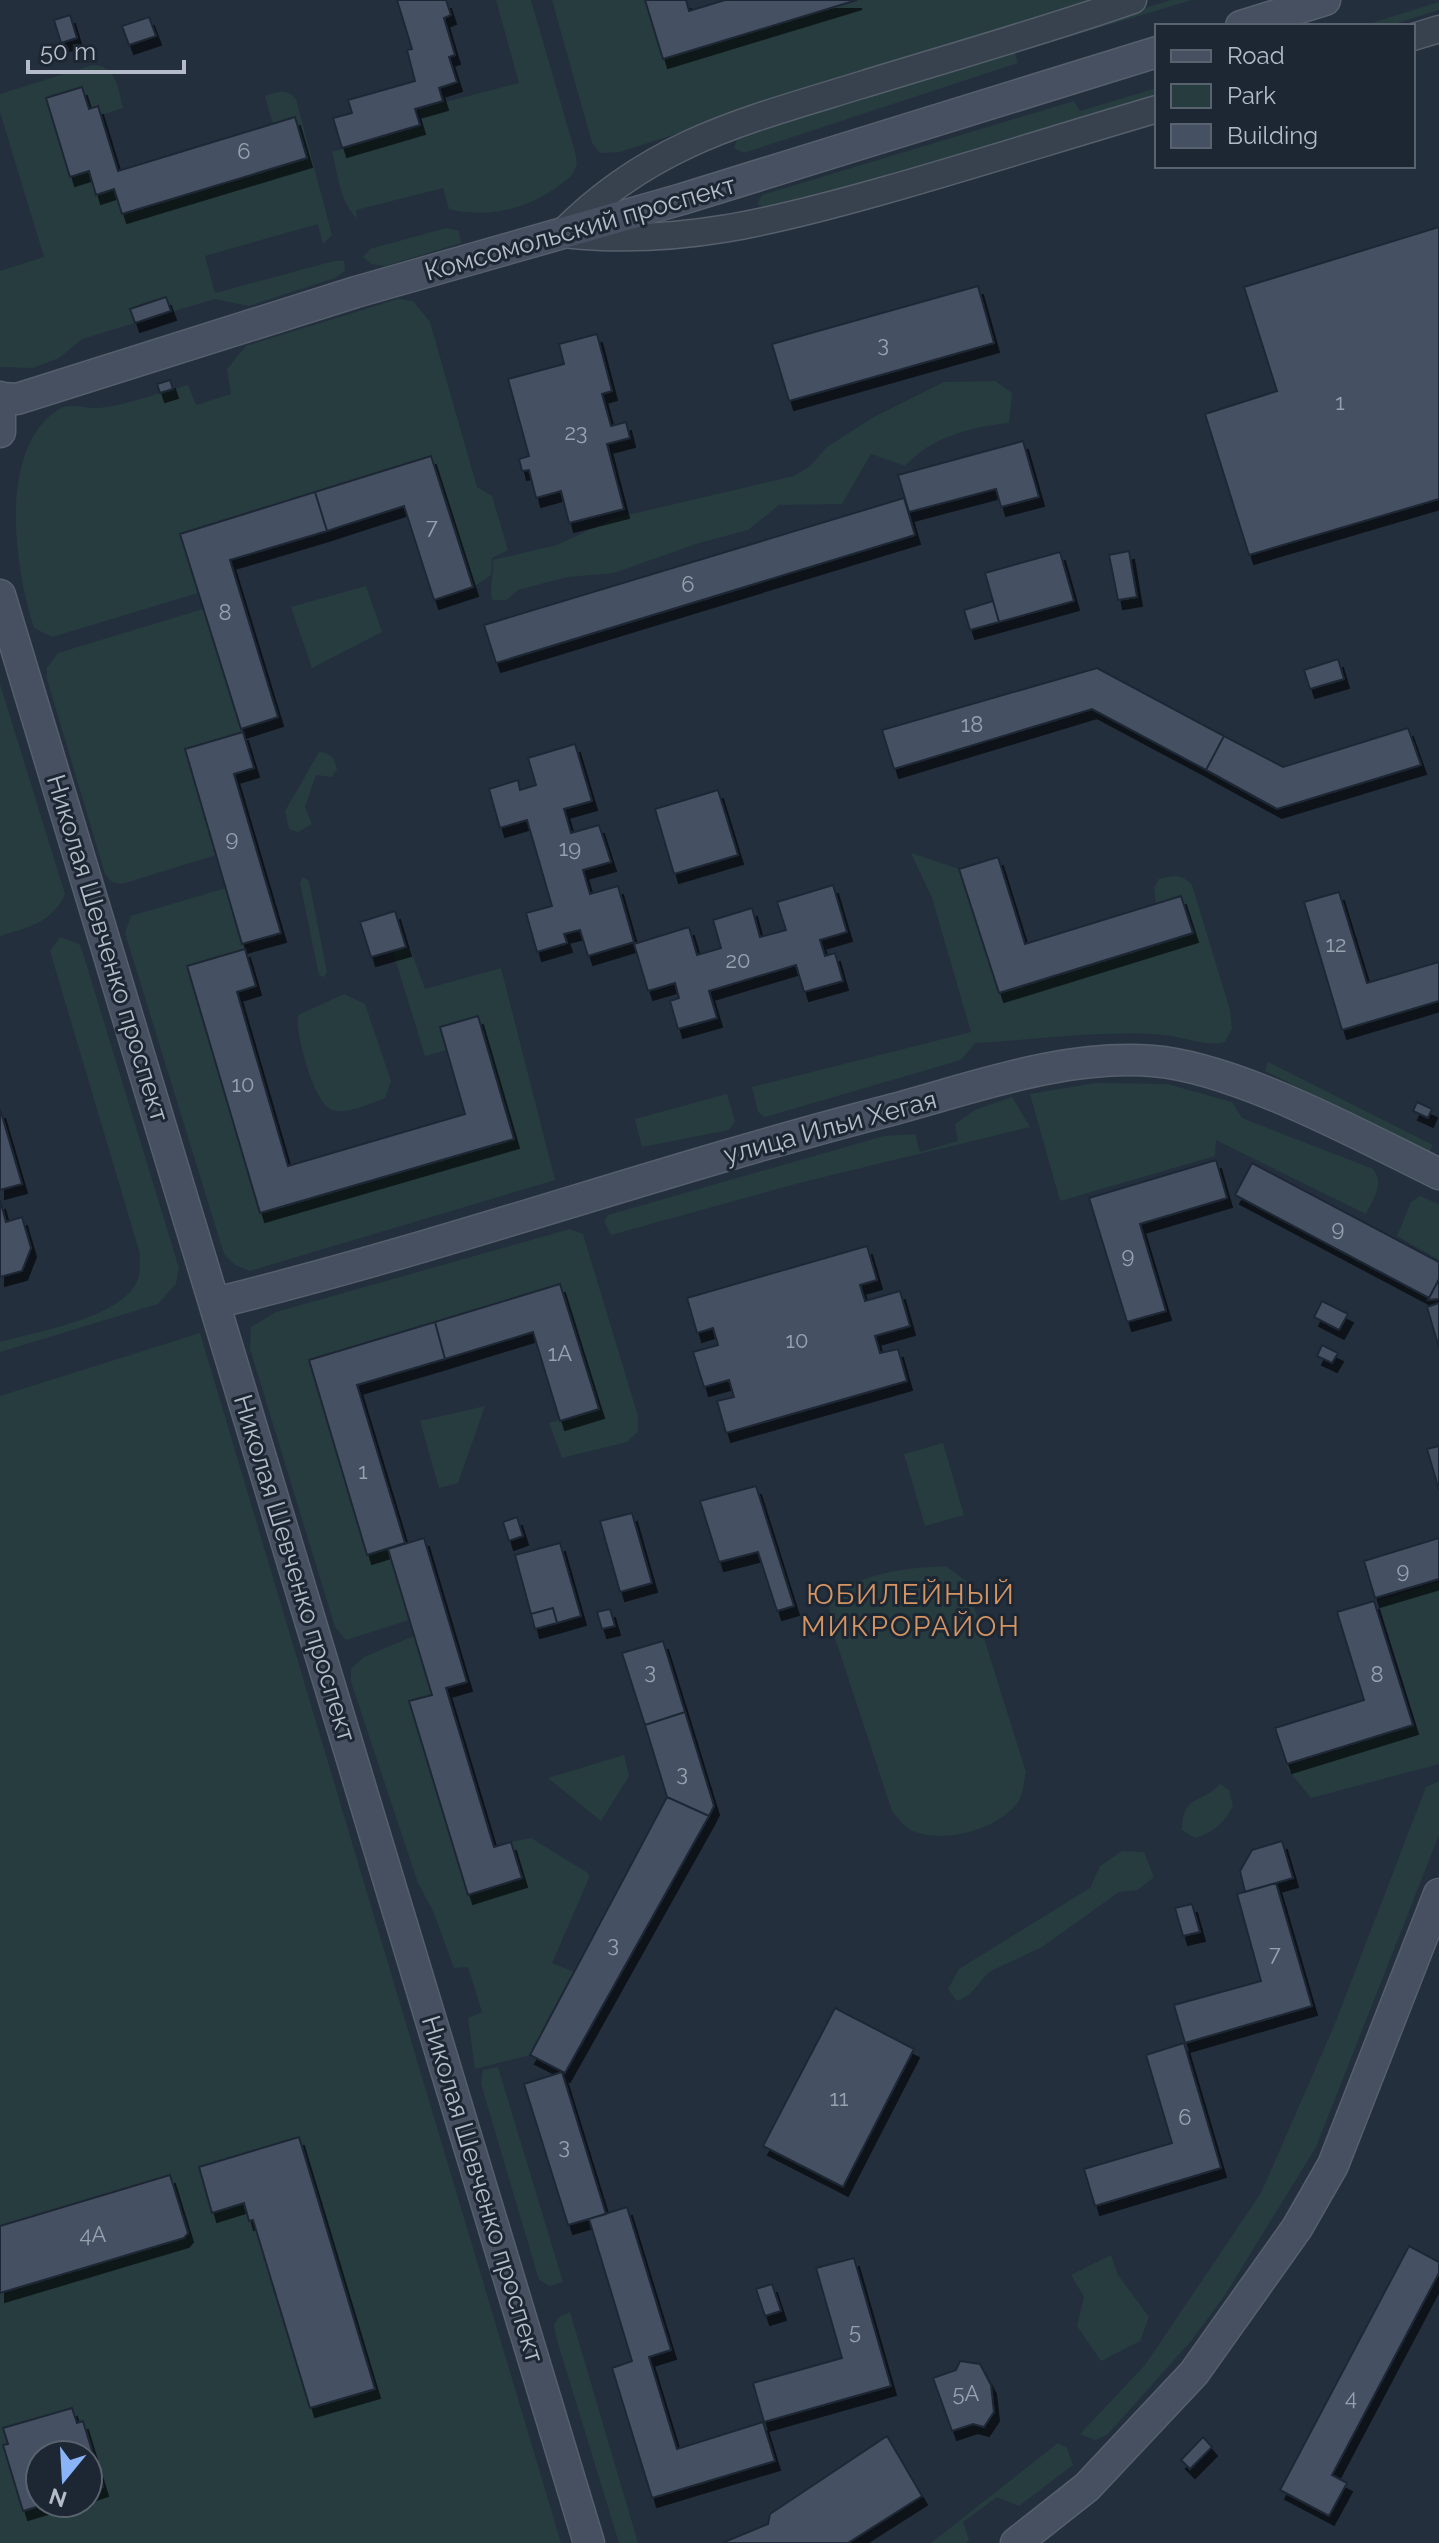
<svg xmlns="http://www.w3.org/2000/svg" width="1439" height="2543" viewBox="0 0 1439 2543" font-family="Raleway,sans-serif">
	<style>
		.green { fill: #263c3f; fill-rule: evenodd }
		.building { fill: #455162; stroke: #1f2835; stroke-width: 2; filter: url(#shadow) }
		.lines { fill: none; stroke-linecap: round; stroke-linejoin: round }
		.tertiary-casing { stroke: #565f6c; stroke-width: 29 }
		.secondary-casing { stroke: #565f6c; stroke-width: 33 }
		.tertiary { stroke: #38414e; stroke-width: 26 }
		.secondary { stroke: #465061; stroke-width: 30 }
		.labels { text-anchor: middle; stroke-width: 6; stroke-linejoin: round; paint-order: stroke }
		.number-label { font-size: 22px; fill: #98a1af }
		.street-label { font-size: 26px; fill: #b4bcc9; stroke: #1d2633 }
		.neighbourhood-label { font-size: 28px; letter-spacing: 2px; fill: #d59563; stroke: #1d2633 }
	</style>
	<defs>
		<filter id="shadow"><feDropShadow dx="5" dy="9" stdDeviation="0" flood-color="#0009"/></filter>
	</defs>
	<rect width="100%" height="100%" fill="#242f3e"/>
	<path class="green" d="M496 0H531L575 152 577 164 572 175C538 206 494 220 449 209L443 188 356 210 357 218C340 203 338 174 332 152L422 126 419 109 519 83Z
		M552 0H645L663 59 857 0H1092L620 152 600 153 592 143Z
		M1171 0H1192L1015 53 1018 63 744 153 734 148 740 131Z
		M1439 2V10L1387 26H1362Z
		M93 65C117 66 118 89 123 108L101 115 98 106 89 109V171L96 195 114 189 122 213 307 158 295 118 273 124 265 96C278 92 286 88 296 99L332 235 323 244 318 224 205 256 215 293 334 261H344L345 271 335 278 249 306 215 299 82 339 59 358 33 368 0 367V271L44 257 0 112V94Z
		M1157 88V95L769 210 757 204 762 195 1074 101 1080 111Z
		M446 228 459 231 461 243 385 266 371 264 363 257 370 249Z
		M398 299 413 301 430 322 477 487 492 496 508 550 492 558 491 575 473 587 430 456 180 534 198 593 52 637 34 628C11 556 0 440 63 407 75 404 87 409 99 408 128 405 160 392 188 385L196 405 231 394 227 369 246 346Z
		M995 381 1012 393 1009 423C971 427 931 437 905 466L871 454 842 504 779 505 748 530 699 543 614 573 567 577 518 590 507 600H492C489 585 494 575 493 560L557 545 615 518 794 476 810 466 827 447 872 418 944 382Z
		M366 586 382 632 312 668 291 607Z
		M203 609 243 732 185 749 216 855 122 884 112 882 105 874 47 679V668L58 653Z
		M0 684 65 894C52 923 29 927 0 936Z
		M319 752C331 753 334 758 337 769L332 777 316 775 305 807 312 824 298 832 289 829 285 811Z
		M911 853 959 869 999 993 1192 933 1181 896 1156 904 1154 888 1159 879C1173 875 1181 873 1192 885L1230 1010 1232 1029 1225 1042C1205 1047 1185 1037 1164 1035 1102 1030 1037 1040 975 1043L961 1060 765 1117 758 1112 752 1087 971 1032 932 898Z
		M303 877 309 881 327 972 324 977 319 975 300 883Z
		M226 888 245 949 187 966 261 1213 514 1139 478 1016 440 1027 447 1050 425 1056 393 952 410 948 425 989 501 968 555 1180 250 1271 235 1265 224 1254 125 933 131 916Z
		M60 937 79 944 82 950 179 1268 176 1284 158 1304 0 1352V1342C37 1331 124 1318 138 1279 141 1272 139 1262 140 1254L50 951Z
		M344 994 365 1004 391 1081 385 1098C372 1103 344 1116 330 1109 313 1100 295 1033 298 1015Z
		M1268 1062 1433 1145 1430 1152 1265 1071Z
		M1096 1083 1167 1084 1232 1102 1242 1118 1373 1169C1385 1184 1373 1199 1366 1214L1216 1140 1215 1156 1060 1201 1030 1094Z
		M727 1094 735 1121 729 1130 642 1147 635 1119Z
		M1012 1097 1030 1127 803 1182 611 1235 604 1221 608 1215 884 1136 915 1134 920 1152 958 1141 955 1124 975 1110Z
		M1420 1196 1439 1204V1260L1397 1236 1411 1202Z
		M570 1229 583 1234 638 1416V1431L627 1442 562 1458 549 1423 598 1409 560 1285 309 1360 367 1554 388 1549 409 1620 346 1640 335 1627 250 1349 251 1327 276 1312Z
		M200 1333 561 2543H0V1396ZM40 2455H88V2503H40Z
		M485 1406 458 1483 439 1488 420 1421Z
		M943 1443 964 1515 925 1526 904 1454Z
		M946 1566 966 1581 1026 1772C1024 1780 1023 1795 1018 1802 998 1830 940 1846 909 1829 903 1825 897 1817 892 1811L833 1632 828 1599C860 1573 905 1568 946 1566Z
		M1439 1582V1764L1311 1798 1286 1767 1416 1725 1378 1601Z
		M414 1636 432 1695 410 1701 468 1894 521 1879 511 1842 531 1838 588 1873 589 1878 552 1963 574 1972 530 2055 475 2069 468 2018 482 2012 468 1967 454 1968 433 1911 418 1883 351 1682V1669L364 1657Z
		M624 1755 629 1776 601 1821 548 1778Z
		M1439 1781V1835L1316 2147 1225 2295 1191 2341 1107 2435 1095 2440 1080 2434 1145 2365 1261 2193 1334 2026 1426 1787Z
		M1220 1784 1229 1790 1233 1806C1225 1822 1213 1833 1195 1838L1182 1830C1182 1794 1202 1804 1220 1784Z
		M1122 1851 1144 1852 1154 1877 1138 1890 1119 1892 1042 1947 989 1972 970 1994 957 2001 948 1989 959 1969 1090 1888 1100 1866Z
		M498 2067 563 2282 550 2286 539 2280 481 2084 483 2070Z
		M1111 2255 1118 2275 1149 2317 1140 2341 1101 2361 1077 2326 1084 2297 1071 2275Z
		M570 2312 638 2543H619L557 2340 554 2325 559 2317Z
		M1058 2443 1067 2448 1073 2465 1019 2506 997 2497 963 2522 969 2540 966 2543H931Z"/>
	<path class="building" d="M397 0H446L451 15 444 18 455 55 449 57 457 82 439 88 443 101 415 109 420 125 342 148 333 118 352 113 348 100 415 81 407 50 412 49Z
		M645 0H686L689 11 725 0H857L663 59Z
		M70 15 77 38 61 43 54 20Z
		M149 17 156 36 129 45 122 26Z
		M82 87 89 109 98 106 118 171 295 117 307 158 122 214 114 189 96 195 89 171 70 177 46 98Z
		M1439 227V499L1249 555 1205 414 1277 391 1244 287Z
		M978 286 994 343 789 401 772 344Z
		M166 297 171 311 135 323 130 309Z
		M597 334 612 391 602 394 611 426 626 422 630 438 607 444 624 509 569 523 561 491 536 498 529 470 522 471 519 459 529 456 508 379 564 364 559 344Z
		M170 380 173 389 160 393 157 384Z
		M1023 441 1039 497 1001 507 996 489 909 512 898 475Z
		M431 456 473 587 434 600 404 506 327 531 315 492Z
		M315 492 327 531 230 560 278 717 241 729 180 534Z
		M904 498 915 535 496 663 484 625Z
		M1129 551 1137 597 1118 600 1109 555Z
		M1060 552 1074 601 999 622 985 573Z
		M993 601 999 622 970 630 964 610Z
		M1338 659 1344 679 1310 689 1304 670Z
		M1097 668 1224 736 1206 770 1092 709 894 769 882 730Z
		M1408 728 1421 765 1277 809 1206 770 1224 736 1283 767Z
		M243 732 254 768 234 774 281 933 242 944 185 749Z
		M575 744 592 801 564 809 571 833 599 825 611 862 583 870 590 894 618 886 634 942 588 956 580 930 564 934 567 943 537 952 526 913 552 906 527 820 500 828 489 789 518 780 520 790 536 785 528 758Z
		M718 790 738 855 674 874 655 809Z
		M998 857 1025 944 1181 896 1193 933 999 993 959 869Z
		M833 885 847 932 820 940 825 956 835 953 843 981 804 992 796 965 709 991 717 1018 678 1029 670 1001 679 998 675 983 648 991 634 944 689 927 697 955 721 948 713 920 752 908 760 937 786 930 777 902Z
		M1339 892 1367 983 1439 962V1001L1342 1030 1304 902Z
		M395 911 406 947 371 957 360 922Z
		M245 949 256 986 237 992 288 1166 465 1114 440 1027 478 1016 514 1139 260 1213 187 966Z
		M1417 1102 1432 1109 1428 1118 1413 1111Z
		M0 1109 22 1184 0 1190Z
		M1216 1160 1227 1198 1140 1224 1166 1311 1127 1322 1089 1198Z
		M1252 1163 1439 1262V1279L1429 1298 1235 1195Z
		M0 1200 6 1222 22 1217 31 1248 22 1271 0 1277Z
		M867 1246 877 1280 860 1285 865 1301 900 1291 910 1326 875 1336 880 1353 898 1349 907 1381 726 1433 717 1401 734 1397 729 1380 704 1387 693 1352 718 1345 713 1328 697 1333 687 1298Z
		M1439 1279V1299L1428 1300Z
		M560 1284 599 1409 560 1421 533 1332 445 1359 435 1322Z
		M1322 1301 1348 1314 1339 1330 1314 1317Z
		M1439 1303V1348L1427 1307Z
		M435 1322 445 1359 357 1385 405 1543 367 1555 309 1360Z
		M1322 1345 1338 1353 1332 1363 1317 1356Z
		M1439 1446V1490L1427 1449Z
		M756 1486 794 1606 777 1611 758 1552 719 1562 700 1501Z
		M632 1513 652 1583 620 1592 600 1521Z
		M517 1517 523 1536 509 1541 503 1522Z
		M424 1538 467 1682 446 1688 494 1847 511 1842 522 1878 468 1895 409 1701 432 1695 388 1549Z
		M1439 1538V1579L1375 1598 1364 1561Z
		M560 1543 581 1616 557 1623 553 1608 531 1614 515 1555Z
		M1374 1601 1413 1725 1287 1764 1275 1728 1364 1700 1337 1612Z
		M553 1608 557 1623 535 1629 531 1614Z
		M610 1609 615 1626 602 1629 597 1612Z
		M663 1641 685 1712 645 1725 622 1653Z
		M685 1712 714 1806 709 1816 667 1797 645 1725Z
		M667 1797 709 1816 565 2073 530 2055Z
		M1282 1841 1293 1878 1245 1892 1240 1871 1252 1850Z
		M1276 1883 1312 2006 1185 2043 1174 2005 1261 1981 1237 1894Z
		M1192 1904 1200 1932 1183 1936 1175 1908Z
		M835 2008 914 2049 843 2187 763 2146Z
		M1184 2043 1221 2168 1095 2206 1084 2169 1172 2143 1146 2055Z
		M562 2072 606 2214 568 2225 524 2084Z
		M299 2137 375 2389 310 2408 253 2220 249 2221 244 2203 212 2213 199 2167Z
		M170 2175 188 2233 184 2238 0 2293V2226Z
		M627 2207 671 2350 649 2357 677 2449 763 2422 775 2461 652 2498 612 2368 632 2361 589 2219Z
		M1409 2246 1439 2262V2273L1332 2475 1347 2483 1329 2516 1280 2490Z
		M854 2258 891 2386 764 2422 753 2383 842 2358 816 2268Z
		M772 2284 781 2311 765 2316 756 2289Z
		M960 2361 980 2364 991 2385 994 2412 984 2427 973 2424 952 2431 933 2378 956 2370Z
		M72 2408 77 2423 83 2421 103 2487 88 2492V2455H40V2503H50L23 2511 3 2445 8 2444 3 2428Z
		M887 2436 922 2496 848 2543H722L768 2524 770 2514Z
		M1203 2437 1212 2447 1190 2469 1181 2460Z"/>
	<g class="lines">
		<defs>
			<path id="tertiary" d="M1413 37 1439 29
				M561 234C650 143 744 121 861 85 952 57 1044 31 1133 0
				M564 234C675 247 776 221 882 191 974 165 1065 136 1157 109"/>
			<path id="secondary" d="M1241 26 1325 0
				M0 397V432
				M2 398 17 399 356 292 682 199 1157 52
				M0 595 589 2543
				M215 1303C440 1248 659 1170 883 1112 971 1089 1061 1054 1153 1061 1238 1068 1361 1136 1439 1174
				M1016 2543 1087 2487 1194 2373 1297 2228 1333 2165 1439 1894"/>
		</defs>
		<use href="#tertiary" class="tertiary-casing"/>
		<use href="#secondary" class="secondary-casing"/>
		<use href="#tertiary" class="tertiary"/>
		<use href="#secondary" class="secondary"/>
	</g>
	<g class="labels">
		<g class="number-label">
			<text x="244" y="159">6</text>
			<text x="883" y="352">3</text>
			<text x="1340" y="410">1</text>
			<text x="576" y="440">23</text>
			<text x="432" y="534">7</text>
			<text x="688" y="592">6</text>
			<text x="225" y="620">8</text>
			<text x="972" y="732">18</text>
			<text x="232" y="846">9</text>
			<text x="570" y="856">19</text>
			<text x="1336" y="952">12</text>
			<text x="738" y="968">20</text>
			<text x="243" y="1092">10</text>
			<text x="1338" y="1236">9</text>
			<text x="1128" y="1263">9</text>
			<text x="797" y="1348">10</text>
			<text x="560" y="1361">1А</text>
			<text x="363" y="1479">1</text>
			<text x="1403" y="1578">9</text>
			<text x="650" y="1679">3</text>
			<text x="1377" y="1682">8</text>
			<text x="682" y="1781">3</text>
			<text x="613" y="1952">3</text>
			<text x="1275" y="1961">7</text>
			<text x="839" y="2106">11</text>
			<text x="1185" y="2125">6</text>
			<text x="564" y="2154">3</text>
			<text x="93" y="2242">4А</text>
			<text x="855" y="2339">5</text>
			<text x="966" y="2401">5А</text>
			<text x="1351" y="2405">4</text>
		</g>
		<g class="street-label">
			<text transform="translate(580 228) rotate(-16)" y="9">Комсомольский проспект</text>
			<text transform="translate(108 948) rotate(73)" y="9">Николая Шевченко проспект</text>
			<text transform="translate(830 1127) rotate(-15)" y="9">улица Ильи Хегая</text>
			<text transform="translate(295 1568) rotate(73)" y="9">Николая Шевченко проспект</text>
			<text transform="translate(483 2189) rotate(73)" y="9">Николая Шевченко проспект</text>
		</g>
		<g class="neighbourhood-label">
			<text x="911" y="1604">ЮБИЛЕЙНЫЙ<tspan x="911" dy="32">МИКРОРАЙОН</tspan></text>
		</g>
	</g>
	<rect x="1155" y="24" width="260" height="144" fill="#1d2633" stroke="#59626f" stroke-width="2"/>
	<rect x="1171" y="50" width="40" height="12" fill="#465061" stroke="#59626f" stroke-width="2"/>
	<text x="1227" y="64" font-size="24" fill="#b4bcc9">Road</text>
	<rect x="1171" y="84" width="40" height="24" fill="#263c3f" stroke="#59626f" stroke-width="2"/>
	<text x="1227" y="104" font-size="24" fill="#b4bcc9">Park</text>
	<rect x="1171" y="124" width="40" height="24" fill="#455162" stroke="#59626f" stroke-width="2"/>
	<text x="1227" y="144" font-size="24" fill="#b4bcc9">Building</text>
	<g transform="translate(64 2479) rotate(198)"><circle r="38" fill="#1d2633" stroke="#59626f" stroke-width="2"/>
	<path d="M0-6L14 30L0 20L-14 30Z" fill="#8ab4f8"/>
	<text y="-12" font-size="22" font-weight="bold" text-anchor="middle" fill="#b4bcc9">N</text>
	</g>
	<path d="M28 60v12h156v-12" fill="none" stroke="#b4bcc9" stroke-width="4"/>
	<text x="40" y="60" font-size="24" fill="#b4bcc9" stroke="#1d2633" stroke-width="6" paint-order="stroke">50 m</text>
</svg>
